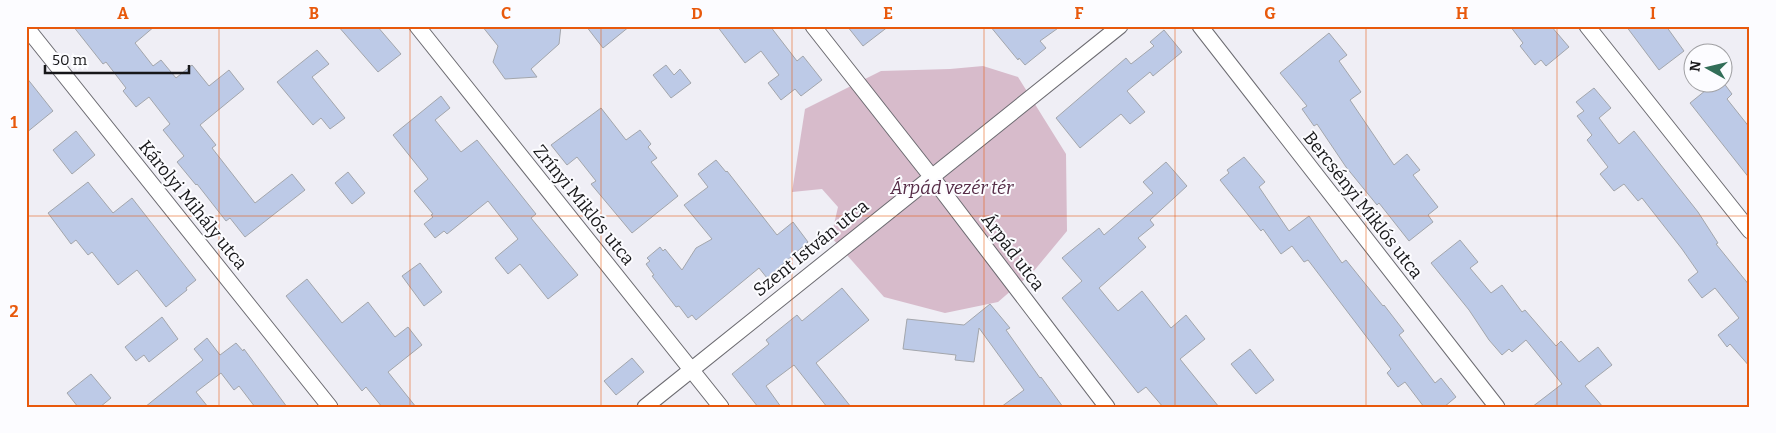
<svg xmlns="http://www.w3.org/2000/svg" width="1776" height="433" viewBox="0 0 1776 433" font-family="Bitter,serif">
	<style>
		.green { fill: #d7bbcb }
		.building { fill: #bdcae7; stroke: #a3a6ac }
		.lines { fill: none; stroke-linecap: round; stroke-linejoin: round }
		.street-casing { stroke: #6c6b71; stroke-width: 17 }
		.street { stroke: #fff; stroke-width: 15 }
		.grid { fill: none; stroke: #e8590c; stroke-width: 1; stroke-opacity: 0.55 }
		.labels { text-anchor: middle; stroke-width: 4; stroke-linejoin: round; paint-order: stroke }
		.park-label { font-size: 18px; font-style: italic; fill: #552b46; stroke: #fcfcff }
		.street-label { font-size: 18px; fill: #171719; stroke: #fcfcff }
		.neatline { fill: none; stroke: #e8590c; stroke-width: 2 }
		.grid-label { font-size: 16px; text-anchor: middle; font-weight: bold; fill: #e8590c }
	</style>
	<rect width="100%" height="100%" fill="#efeef5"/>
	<path class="green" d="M983 66 1018 77 1066 154 1067 231 1033 272 998 302 945 313 884 297 831 237 838 207 822 189 792 192 805 109 881 71 950 69Z"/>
	<path class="building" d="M73 26H155L135 43 153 66 161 60 176 78 192 65 209 86 229 70 244 89 200 125 216 145 212 148 255 203 292 174 305 190 245 237 230 218 226 221 197 184 196 185 177 162 184 156 163 130 170 124 149 97 136 107 123 91 126 88 106 62 103 64Z
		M338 26H377L401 54 378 72Z
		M482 26H561L559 44 531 69 537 77 505 79 493 62 498 46Z
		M586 26H630L603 48Z
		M717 26H770L797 61 803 56 822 80 801 96 795 89 781 100 768 83 779 75 761 51 745 63Z
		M847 26H889L863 46Z
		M990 26H1061L1040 41 1046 48 1025 65 1019 58 1018 60Z
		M1510 26H1551L1569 47 1546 66 1541 60 1535 65 1520 46 1523 43Z
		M1626 26H1666L1684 51 1659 70Z
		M1164 30 1182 52 1153 76 1150 72 1127 91 1145 112 1130 124 1121 114 1080 148 1056 118 1126 58 1131 64 1154 46 1150 42Z
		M1329 33 1347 55 1339 61 1361 92 1350 100 1394 165 1407 154 1420 170 1413 175 1438 207 1428 215 1433 222 1409 241 1379 203 1377 205 1346 167 1317 124 1314 126 1302 109 1307 106 1280 73Z
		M317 50 329 64 312 77 345 118 330 129 321 118 313 125 277 82Z
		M666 65 674 75 680 69 691 83 671 98 653 75Z
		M26 77 53 111 26 133Z
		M1716 82H1723L1732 94 1727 99 1750 128V179L1690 103Z
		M1594 88 1611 108 1599 118 1619 144 1634 131 1698 212 1718 243 1716 244 1750 286V367L1730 344 1727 347 1718 335 1739 318 1715 288 1702 298 1688 280 1698 272 1682 249 1642 198 1638 201 1624 184 1614 191 1600 174 1608 167 1587 140 1592 135 1577 116 1584 111 1576 102Z
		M441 96 450 108 435 120 461 152 477 140 536 214 531 218 578 275 548 299 520 264 508 274 495 258 518 239 488 201 447 234 444 231 435 238 424 224 433 217 431 215 433 214 414 191 428 179 393 135Z
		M601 108 626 140 640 130 651 144 648 147 657 158 651 162 678 196 632 233 591 184 596 181 577 157 567 165 551 145Z
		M76 131 95 155 72 174 53 150Z
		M1244 157 1265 182 1259 187 1289 231 1309 216 1342 263 1346 260 1383 306 1384 305 1404 331 1399 335 1435 383 1441 378 1456 397 1444 407H1424L1405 382 1398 387 1387 373 1391 369 1308 260 1304 262 1292 246 1281 254 1263 229 1261 231 1220 180 1229 173 1227 170Z
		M716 160 726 172 727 171 777 235 793 222 808 242 767 278 759 268 696 320 692 315 688 318 679 306 676 307 652 276 654 275 646 264 650 261 647 258 660 247 663 251 665 249 682 270 696 248 712 239 684 205 708 187 698 174Z
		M1166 162 1187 186 1150 220 1154 225 1138 238 1146 247 1099 288 1118 311 1142 291 1171 328 1186 315 1205 339 1180 359 1219 407H1163L1146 387 1138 393 1062 298 1082 281 1062 258 1099 228 1104 235 1153 193 1143 182Z
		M348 172 365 193 352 204 335 183Z
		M88 182 113 213 132 198 196 280 186 288 187 290 166 307 137 270 118 285 92 252 88 255 76 240 71 244 48 213Z
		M1460 240 1478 262 1470 268 1491 293 1502 285 1522 312 1525 310 1556 346 1561 341 1579 362 1598 347 1612 365 1585 386 1603 407H1532L1562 384 1526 340 1512 352 1509 349 1502 355 1489 340 1469 310 1431 263Z
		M420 263 442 292 424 306 402 276Z
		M307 279 342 323 368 302 395 337 408 327 422 345 388 372 416 407H382L366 387 362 391 286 296Z
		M842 288 869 320 816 363 851 407H827L794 365 766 386 781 407H758L732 374 769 344 766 340 797 315 802 321Z
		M990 304 1010 328 1006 330 1040 378 1041 377 1063 407H1001L1024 390 979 328 974 362 955 360 956 355 903 349 907 319 964 325Z
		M162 317 178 339 149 362 144 355 136 361 125 347Z
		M207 338 220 355 236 343 243 351 244 349 287 407H255L239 386 234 390 221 373 196 392 208 407H145L203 360 194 349Z
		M1250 349 1274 380 1256 394 1231 364Z
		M632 358 644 372 616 395 604 381Z
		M91 374 111 398 100 407H78L67 393Z"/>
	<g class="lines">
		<defs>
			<path id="street" d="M417 26 721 407
				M813 26 931 176 1107 407
				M1200 26 1497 407
				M1587 26 1750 231
				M26 27 330 407
				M645 407 1120 26"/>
		</defs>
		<use href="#street" class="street-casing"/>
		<use href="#street" class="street"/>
	</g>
	<path class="grid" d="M219 26V407M410 26V407M601 26V407M792 26V407M984 26V407M1175 26V407M1366 26V407M1557 26V407M26 216H1750"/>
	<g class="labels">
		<g class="park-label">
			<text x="952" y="194">Árpád vezér tér</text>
		</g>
		<g class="street-label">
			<text transform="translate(193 205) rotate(51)" y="6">Károlyi Mihály utca</text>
			<text transform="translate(584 205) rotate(51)" y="6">Zrínyi Miklós utca</text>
			<text transform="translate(1363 205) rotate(52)" y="6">Bercsényi Miklós utca</text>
			<text transform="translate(811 248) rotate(-39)" y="6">Szent István utca</text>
			<text transform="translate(1013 252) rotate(53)" y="6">Árpád utca</text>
		</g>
	</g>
	<rect width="1776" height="433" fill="none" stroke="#fcfcff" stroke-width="55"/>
	<g transform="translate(1708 68) rotate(278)"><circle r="24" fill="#fcfcff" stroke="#a0a0a3"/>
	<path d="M0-4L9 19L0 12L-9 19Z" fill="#326e58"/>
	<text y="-8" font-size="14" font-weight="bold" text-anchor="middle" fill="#171719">N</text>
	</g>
	<path d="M45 65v8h144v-8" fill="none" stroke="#171719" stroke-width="2.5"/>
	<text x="52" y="65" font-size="15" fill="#171719" stroke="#fcfcff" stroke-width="4" paint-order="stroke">50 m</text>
	<rect x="28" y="28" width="1720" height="378" class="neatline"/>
	<g class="grid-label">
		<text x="123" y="19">A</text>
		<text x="314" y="19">B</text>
		<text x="506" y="19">C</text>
		<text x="697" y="19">D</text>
		<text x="888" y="19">E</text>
		<text x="1079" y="19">F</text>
		<text x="1270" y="19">G</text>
		<text x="1462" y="19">H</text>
		<text x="1653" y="19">I</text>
		<text x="14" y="128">1</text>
		<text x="14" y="317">2</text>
	</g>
</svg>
